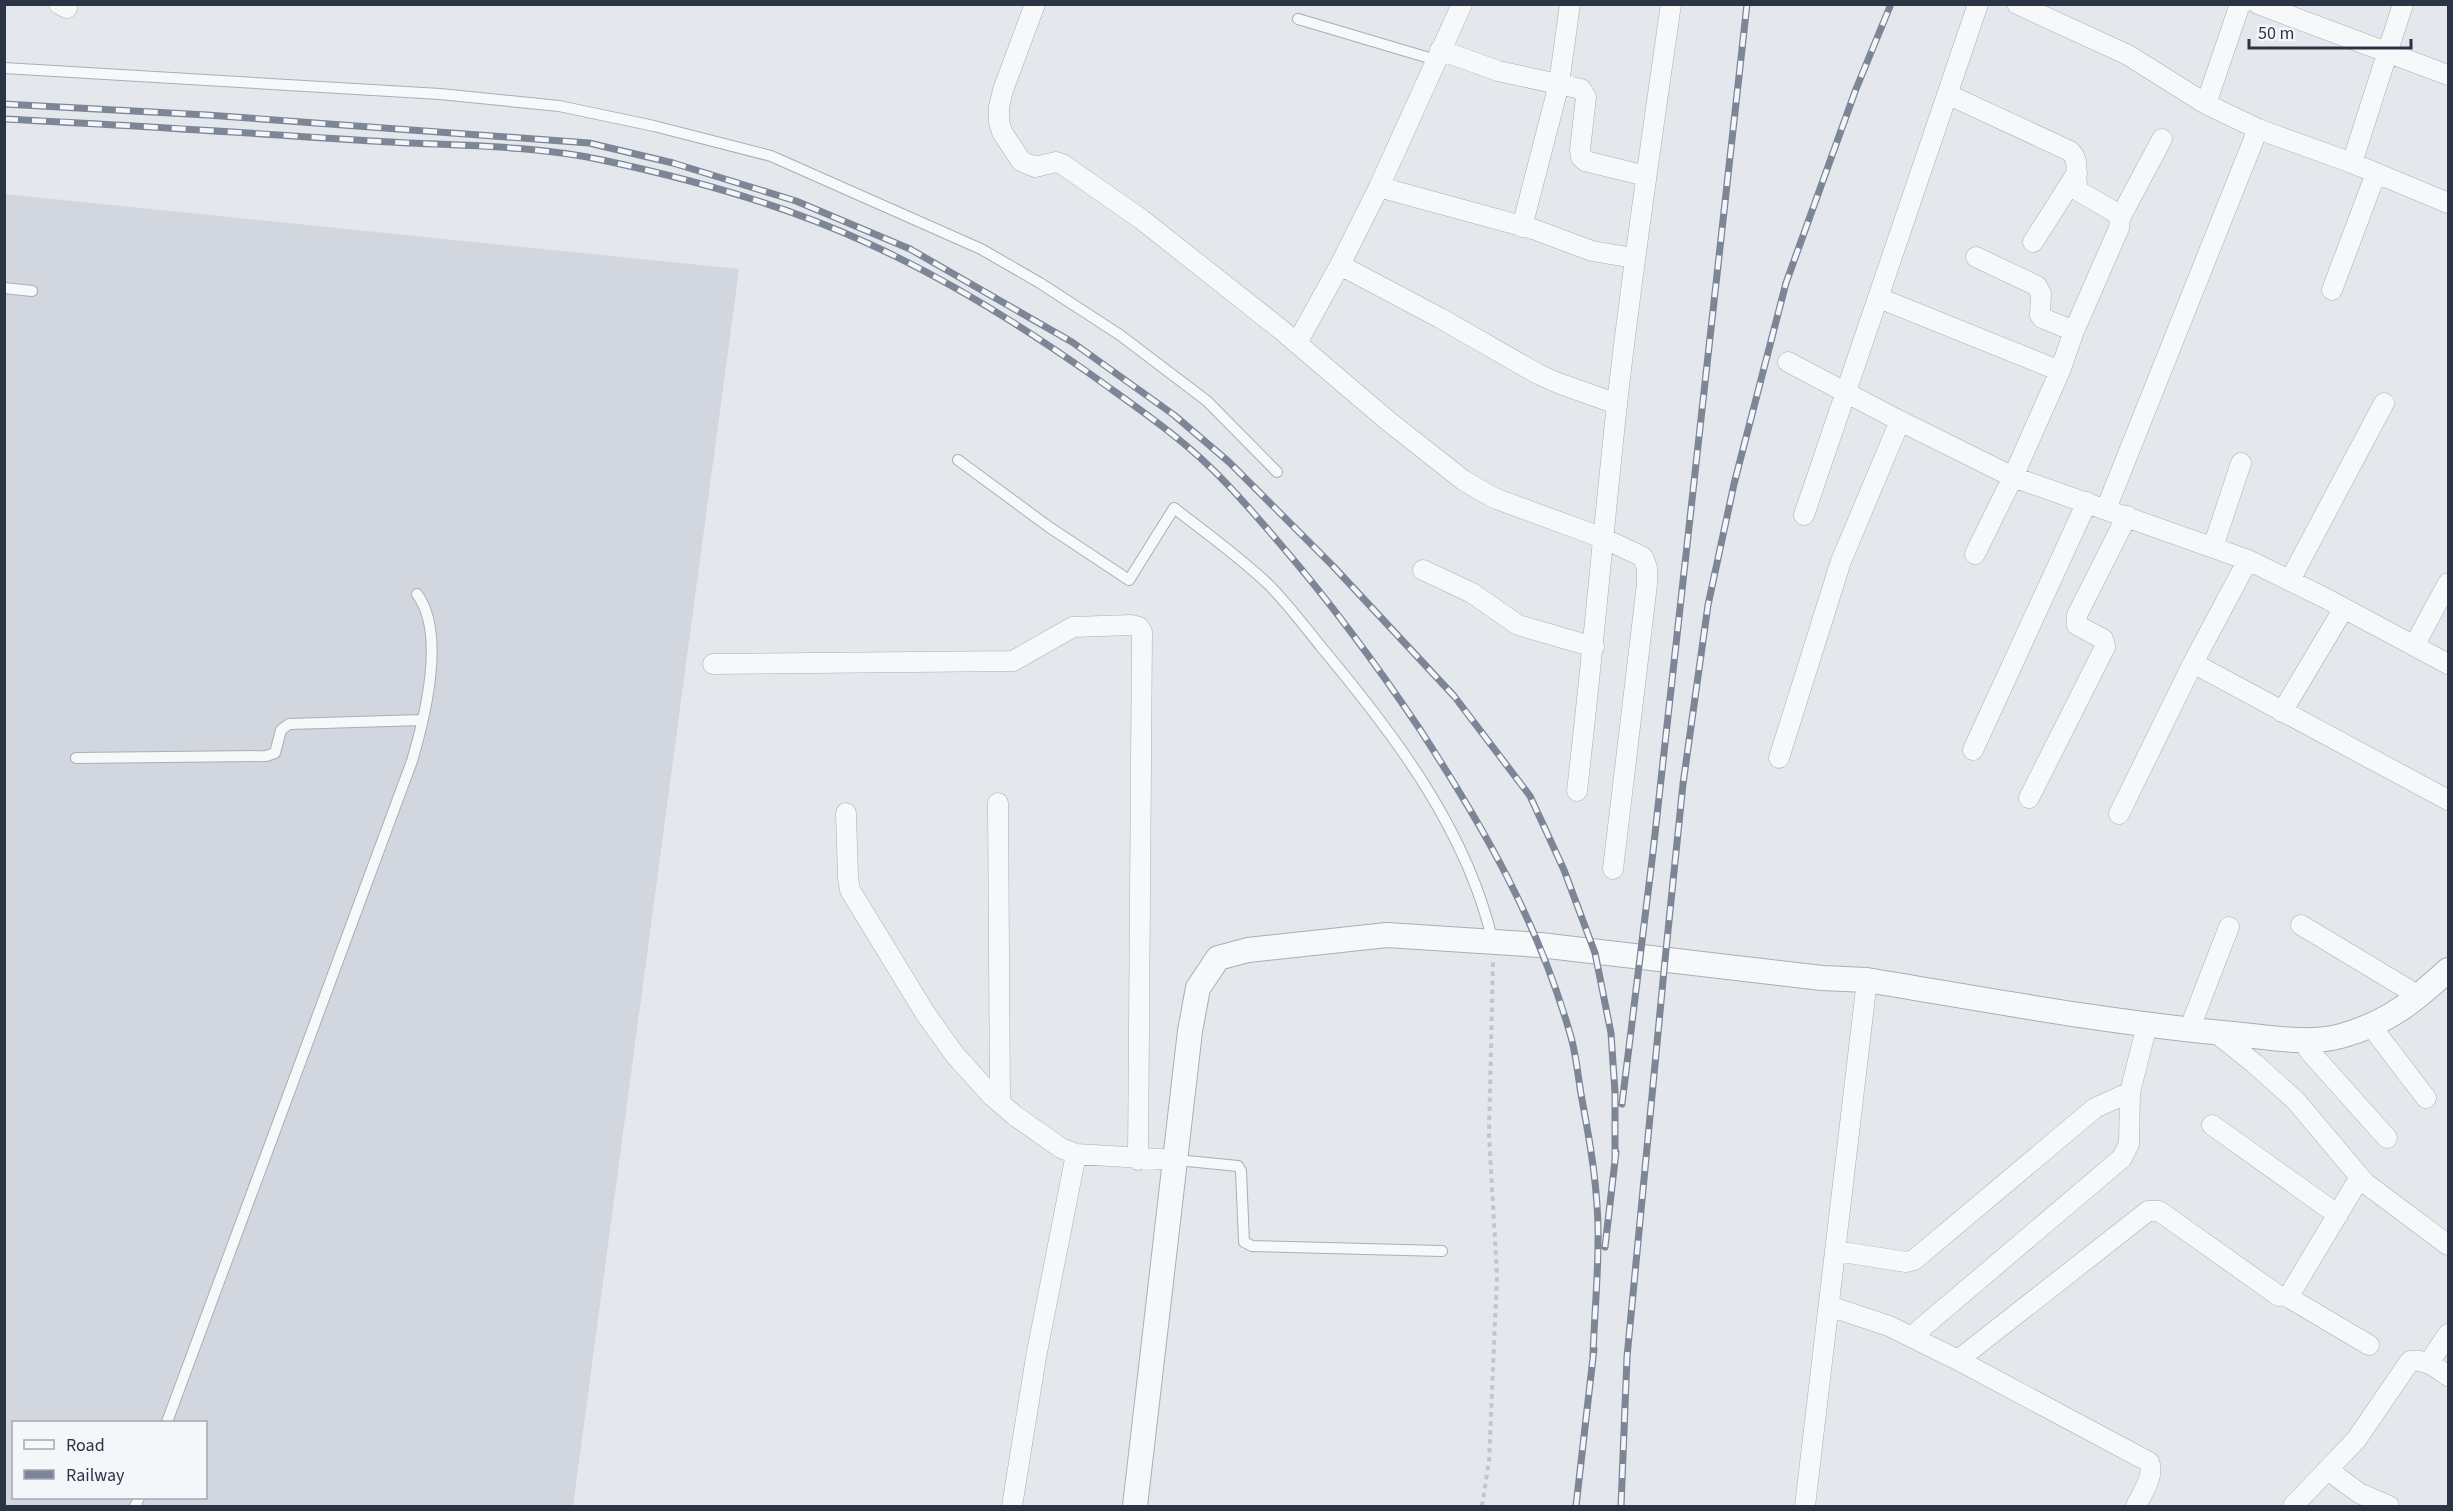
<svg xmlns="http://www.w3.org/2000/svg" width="2453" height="1511" viewBox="0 0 2453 1511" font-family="'Source Sans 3',sans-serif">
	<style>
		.built { fill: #d2d6de; fill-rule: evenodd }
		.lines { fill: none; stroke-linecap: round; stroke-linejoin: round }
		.service-casing { stroke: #a9aeb7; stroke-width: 12 }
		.minor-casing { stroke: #a9aeb7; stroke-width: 21 }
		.tertiary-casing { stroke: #a9aeb7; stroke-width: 26 }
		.path { stroke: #c2c5cb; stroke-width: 4; stroke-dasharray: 4.5 4.5; stroke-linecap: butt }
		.service { stroke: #f7f8fa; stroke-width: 10 }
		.minor { stroke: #f7f8fa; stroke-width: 20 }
		.tertiary { stroke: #f7f8fa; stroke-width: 24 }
		.rail-casing { stroke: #7d8696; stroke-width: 7 }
		.rail { stroke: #f4f6f9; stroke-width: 4.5; stroke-dasharray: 14; stroke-linecap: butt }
	</style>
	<rect width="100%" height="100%" fill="#e4e7ec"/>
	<path class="built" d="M4 194 739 269 573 1506H5ZM14 1422H206V1498H14Z"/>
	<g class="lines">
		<defs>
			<path id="service" d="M1298 19 1436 60
				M4 68 440 94 559 106 654 126 771 156 981 249 1040 283 1120 335 1207 401 1277 472
				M4 288 32 291
				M958 460 1049 527 1129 580 1174 508C1206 533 1240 557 1269 585 1288 604 1305 627 1322 648 1394 734 1468 831 1493 943
				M76 758 266 756 275 753 281 730 289 724 422 720
				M1177 1160 1238 1166 1241 1171 1244 1242 1252 1246 1442 1251
				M167 1422 412 761C425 717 446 633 417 594
				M135 1506 139 1498"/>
			<path id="minor" d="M59 4 67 8
				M1035 4 1003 90 999 107V121L1002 132 1021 161 1035 167 1056 162 1062 164 1141 219 1279 328 1387 420 1463 480 1494 498 1603 538 1643 557 1647 568V584L1613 869
				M2017 4 2128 55 2206 104 2258 129 2352 163 2448 203
				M2258 4 2448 75
				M1440 50 1498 71 1581 89 1586 97 1580 150 1581 157 1585 161 1646 176
				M1949 95 2070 151C2083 163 2071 179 2080 192L2113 211 2120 218 2119 228 2074 331 2060 371 2013 477 1975 554
				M2206 104 2239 7 2242 4
				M2352 163 2403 4
				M1379 187 1533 229 1592 251 1634 258
				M2120 218 2162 139
				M1522 227 1559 84 1570 4
				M2033 242 2077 173
				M1976 257 2037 286 2041 294 2040 315 2042 318 2074 331
				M1340 265 1440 318 1538 374 1558 383 1617 404
				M2332 290 2376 173
				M1879 298 2060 371
				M1297 343 1340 265 1379 187 1462 4
				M1788 362 1900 421 2013 477 2248 560 2325 598 2448 664
				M2106 509 2258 129
				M1804 515 1978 4
				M2213 547 2241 463
				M1423 570 1472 593 1518 625 1594 647
				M2290 580 2384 403
				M2414 646 2448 583
				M2193 663 2448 800
				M713 664 1013 661 1073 627 1131 625 1139 627 1142 632 1138 1160
				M2282 712 2344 608
				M1973 750 2087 502
				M1779 758 1841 561 1900 421
				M1577 791C1592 662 1603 533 1617 404 1632 270 1652 137 1671 4
				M2029 798 2105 647 2103 639 2077 625V615L2127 516
				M998 803 1000 1103
				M846 813 848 878 850 890 925 1013 955 1055 992 1096 1014 1115 1061 1148 1076 1154 1177 1160
				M2119 814 2193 663 2248 560
				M2301 925 2419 996
				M2371 1026 2426 1098
				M2189 1030 2229 927
				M2215 1032 2255 1064 2296 1101 2365 1183 2448 1245
				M2302 1040 2311 1053 2387 1138
				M2212 1125 2338 1215
				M1836 1251 1906 1262 1914 1260 2095 1108 2130 1092
				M2286 1296 2369 1345
				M1829 1306 1889 1326 1958 1360 2149 1462C2155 1476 2142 1493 2136 1506
				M1911 1337 2122 1158 2129 1144 2130 1092 2147 1025
				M1958 1360 2148 1211H2159L2279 1296 2290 1294 2360 1177
				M2429 1363 2448 1334
				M2328 1470 2359 1493 2389 1506
				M1012 1506 1036 1357 1076 1154
				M1805 1506 1867 980
				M2293 1506 2356 1440 2410 1361C2424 1358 2437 1368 2448 1376"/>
			<path id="tertiary" d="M1135 1506 1190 1031 1198 988 1218 958 1248 950 1387 935 1540 945 1822 978 1867 980C1988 1000 2110 1023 2233 1034 2268 1037 2307 1045 2341 1036 2388 1023 2414 1001 2448 970"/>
		</defs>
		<use href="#service" class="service-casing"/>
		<use href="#minor" class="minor-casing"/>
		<use href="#tertiary" class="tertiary-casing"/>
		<path class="path" d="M1482 1506 1489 1461 1497 1276 1489 1134 1493 962"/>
		<use href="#service" class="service"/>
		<use href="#minor" class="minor"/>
		<use href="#tertiary" class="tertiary"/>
		<defs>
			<path id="rail" d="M4 104 207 115 589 143 673 163 796 201 910 249 1072 342 1174 415 1229 462 1333 566 1454 696 1530 796 1564 870 1595 953 1611 1033 1615 1093V1158
				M4 119C127 125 250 133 372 141 448 146 527 144 602 160 691 179 782 204 865 242 945 278 1021 325 1093 376 1133 405 1175 433 1211 468 1236 492 1258 518 1281 545 1331 603 1376 664 1419 728 1484 828 1538 921 1571 1037 1576 1055 1578 1075 1581 1094 1590 1142 1599 1192 1598 1242 1598 1280 1594 1319 1593 1357
				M1622 1104 1653 852 1747 4
				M1605 1247 1616 1152
				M1576 1506 1594 1349
				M1621 1506 1627 1357 1665 960 1683 784 1708 605 1734 484 1786 283 1856 89 1891 4"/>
		</defs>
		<use href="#rail" class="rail-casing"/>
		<use href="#rail" class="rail"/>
	</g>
	<rect width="2453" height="1511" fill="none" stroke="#2b3445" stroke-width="12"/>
	<rect x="12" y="1421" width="195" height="78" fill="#f4f6f9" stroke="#a4a8b1" stroke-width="1.5"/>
	<rect x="24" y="1440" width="30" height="9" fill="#f7f8fa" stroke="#a4a8b1" stroke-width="1.5"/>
	<text x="66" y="1451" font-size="18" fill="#2b3445">Road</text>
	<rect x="24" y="1470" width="30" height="9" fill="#7d8696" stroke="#a4a8b1" stroke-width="1.5"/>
	<text x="66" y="1481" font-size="18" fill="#2b3445">Railway</text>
	<path d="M2249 39v9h162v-9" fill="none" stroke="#2b3445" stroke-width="3"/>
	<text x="2258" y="39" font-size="18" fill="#2b3445" stroke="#f4f6f9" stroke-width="4.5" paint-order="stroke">50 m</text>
</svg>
